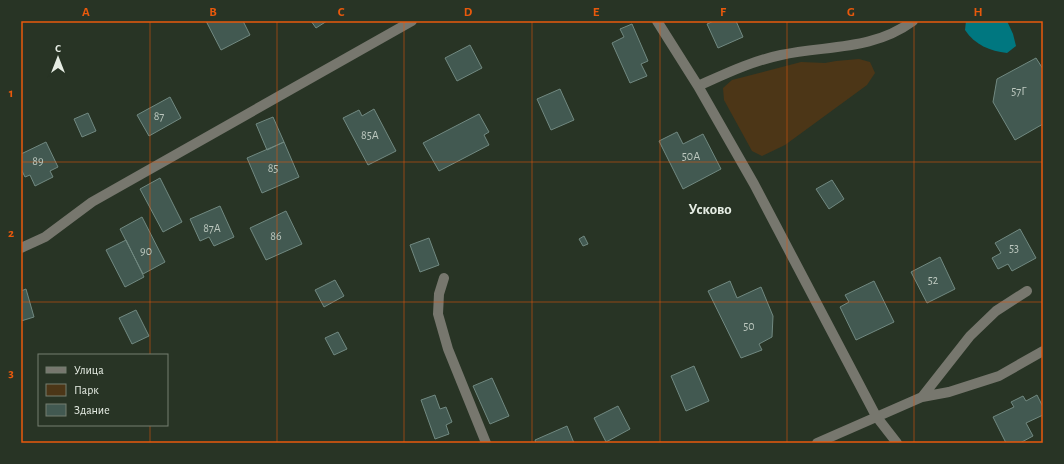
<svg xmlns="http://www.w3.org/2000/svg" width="1064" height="464" viewBox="0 0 1064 464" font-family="'Alegreya Sans',sans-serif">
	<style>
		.green { fill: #4c3617 }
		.water { fill: #007780 }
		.building { fill: #425951; stroke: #718981 }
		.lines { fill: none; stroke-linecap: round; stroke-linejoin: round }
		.minor { stroke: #77776e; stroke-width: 10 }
		.grid { fill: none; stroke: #e8590c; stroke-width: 1; stroke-opacity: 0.55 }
		.labels { text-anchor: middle; stroke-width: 3.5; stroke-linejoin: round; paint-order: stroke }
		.number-label { font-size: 12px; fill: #bdc8bf }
		.neighbourhood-label { font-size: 15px; font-weight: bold; fill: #e6ede4; stroke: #283425 }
		.neatline { fill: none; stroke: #e8590c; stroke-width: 1.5 }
		.grid-label { font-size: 13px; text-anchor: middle; font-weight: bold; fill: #e8590c }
	</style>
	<rect width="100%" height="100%" fill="#283425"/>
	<path class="green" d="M859 59 870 62 875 73 867 85 785 145 762 156 752 151 724 100 723 88 732 80 801 62 825 63 836 61Z"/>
	<path class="water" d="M966 21H1007L1013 34 1016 46 1007 53C990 51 975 45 965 30Z"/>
	<path class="building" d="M206 21H243L250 35 221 50Z
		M311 21H327L316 28Z
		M714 21H736L743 37 718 48 707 24Z
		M632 24 648 61 641 64 647 76 630 83 612 43 624 37 620 29Z
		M470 45 482 68 457 81 445 58Z
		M1036 58 1043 69V124L1015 140 993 102 997 79Z
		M560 89 574 120 551 130 537 99Z
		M170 97 181 118 149 136 137 115Z
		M374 109 396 151 368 165 343 118 359 110 362 116Z
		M88 113 96 131 82 137 74 119Z
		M479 114 489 132 484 135 489 145 439 171 423 143Z
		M273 117 284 142 267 150 256 124Z
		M677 132 683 144 703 134 721 169 683 189 659 141Z
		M46 142 58 167 50 171 53 177 35 186 30 175 25 177 21 169V154Z
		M284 142 299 177 262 193 247 158Z
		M160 178 182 222 163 232 140 189Z
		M832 180 844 199 829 209 816 189Z
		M220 206 234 237 214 246 209 237 200 241 190 219Z
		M286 211 302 244 266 260 250 228Z
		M142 217 165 262 143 274 120 229Z
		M1020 229 1036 258 1012 271 1008 264 998 269 992 258 1001 253 995 243Z
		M584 236 588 244 583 246 579 239Z
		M429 238 439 265 420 272 410 245Z
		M126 240 144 277 125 287 106 250Z
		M940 257 955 289 927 303 911 272Z
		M335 280 344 296 324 307 315 290Z
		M730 281 737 298 761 287 773 316 772 337 759 344 762 350 741 358 708 291Z
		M874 281 894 322 856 340 840 307 849 302 845 295Z
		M26 289 34 317 21 321V291Z
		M136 310 149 336 132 344 119 318Z
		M338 332 347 349 334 355 325 338Z
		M694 366 709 401 686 411 671 376Z
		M492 378 509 416 490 424 473 386Z
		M435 395 440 409 446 407 452 422 446 425 449 434 435 439 421 400Z
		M1037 395 1043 407V415L1026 423 1033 436 1020 443H1006L993 417 1014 407 1011 402 1023 396 1026 401Z
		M618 406 630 429 606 442 594 418Z
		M567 426 574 443H536L535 440Z"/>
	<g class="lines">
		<path class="minor" d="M657 21 698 86 754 184 876 416 897 443
			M698 86C725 74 752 61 781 55 827 45 872 51 913 21
			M21 248 45 237 92 202 412 21
			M444 278 439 294 438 314 448 349 486 443
			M922 397 970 336 996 311 1027 291
			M817 443 922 397 949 392 999 376 1043 351"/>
	</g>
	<path class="grid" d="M150 21V355M277 21V443M404 21V443M532 21V443M660 21V443M787 21V443M914 21V443M21 162H1043M21 302H1043M150 425V443"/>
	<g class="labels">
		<g class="number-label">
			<text x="1019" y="95">57Г</text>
			<text x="159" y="120">87</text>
			<text x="370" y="139">85А</text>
			<text x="691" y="160">50А</text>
			<text x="38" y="165">89</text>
			<text x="273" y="172">85</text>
			<text x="212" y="232">87А</text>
			<text x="276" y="240">86</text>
			<text x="1014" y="252">53</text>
			<text x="146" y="255">90</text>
			<text x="933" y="284">52</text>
			<text x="749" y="330">50</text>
		</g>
		<g class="neighbourhood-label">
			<text x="710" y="214">Усково</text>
		</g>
	</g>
	<rect width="1064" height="464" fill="none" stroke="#283425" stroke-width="44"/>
	<rect x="38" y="354" width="130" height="72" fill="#283425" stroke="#747e71"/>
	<rect x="46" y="367" width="20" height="6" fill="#77776e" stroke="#747e71"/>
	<text x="74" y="374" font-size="12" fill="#e6ede4">Улица</text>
	<rect x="46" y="384" width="20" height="12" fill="#4c3617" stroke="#747e71"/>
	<text x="74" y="394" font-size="12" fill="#e6ede4">Парк</text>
	<rect x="46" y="404" width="20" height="12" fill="#425951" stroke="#747e71"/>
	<text x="74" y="414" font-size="12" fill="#e6ede4">Здание</text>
	<g transform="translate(58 58)" stroke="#283425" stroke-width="3" paint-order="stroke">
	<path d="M0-3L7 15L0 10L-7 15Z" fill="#e6ede4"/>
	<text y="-6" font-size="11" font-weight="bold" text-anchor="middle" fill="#e6ede4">С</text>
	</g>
	<rect x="22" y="22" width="1020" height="420" class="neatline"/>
	<g class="grid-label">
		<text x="86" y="16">A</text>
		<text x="213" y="16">B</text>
		<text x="341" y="16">C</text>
		<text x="468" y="16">D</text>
		<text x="596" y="16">E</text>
		<text x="723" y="16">F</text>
		<text x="851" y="16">G</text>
		<text x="978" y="16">H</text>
		<text x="11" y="97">1</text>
		<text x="11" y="237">2</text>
		<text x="11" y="377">3</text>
	</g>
</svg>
